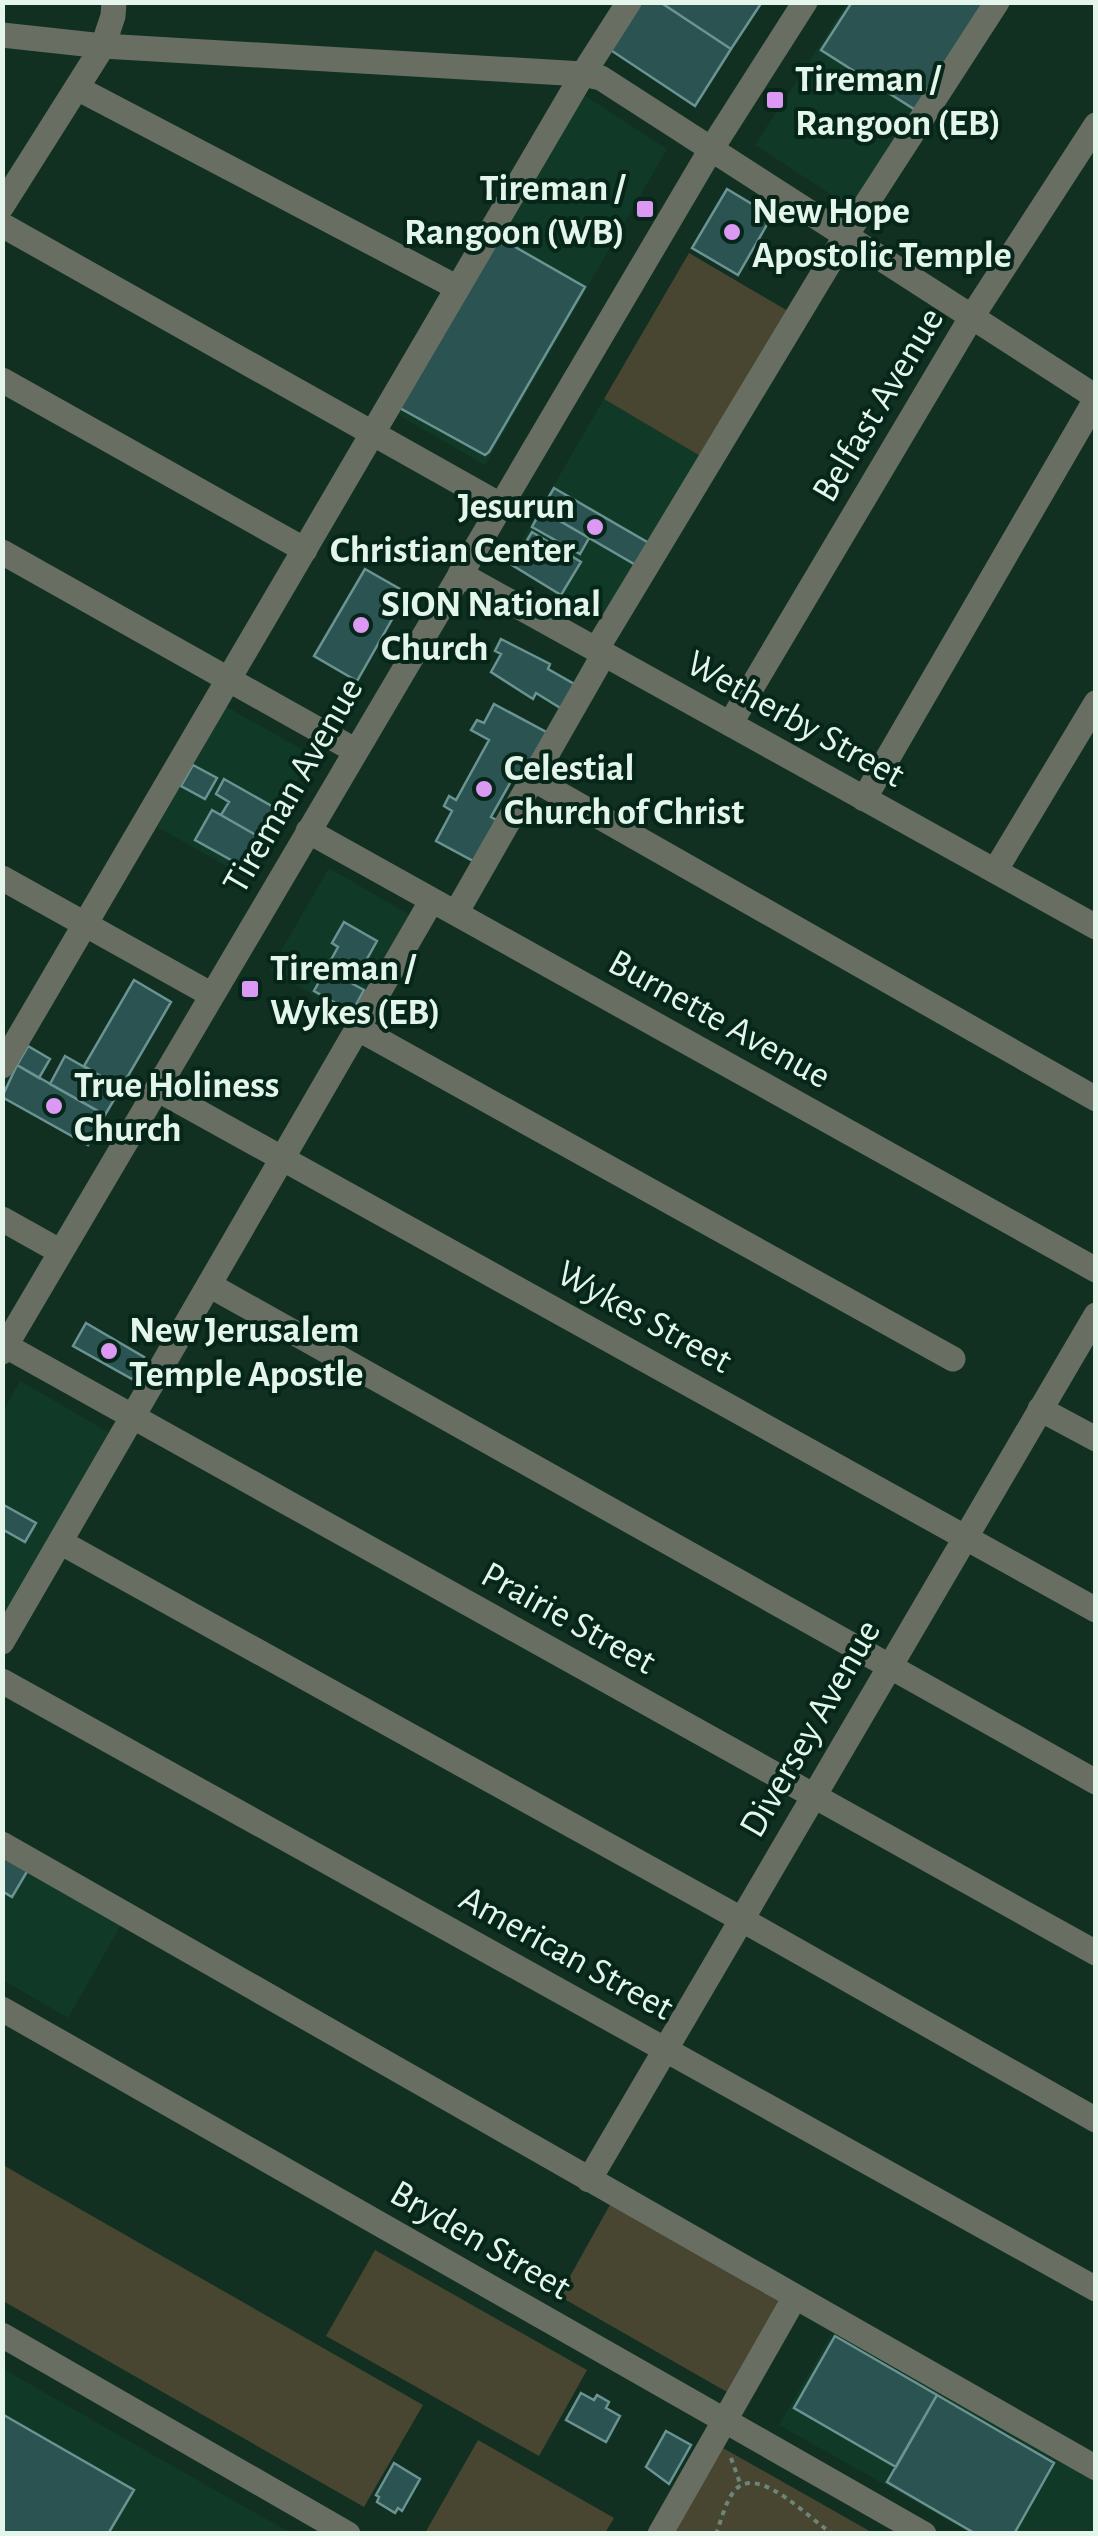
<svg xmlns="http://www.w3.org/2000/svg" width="1098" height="2536" viewBox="0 0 1098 2536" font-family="'Alegreya Sans',sans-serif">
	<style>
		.built { fill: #103928 }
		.green { fill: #484531 }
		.building { fill: #2b5352; stroke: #6a9391; stroke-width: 2.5 }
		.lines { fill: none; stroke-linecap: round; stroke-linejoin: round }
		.path { stroke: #6c8579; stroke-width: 4; stroke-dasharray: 5 5; stroke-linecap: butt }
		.minor { stroke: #686f62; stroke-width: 25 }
		.poi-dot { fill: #dc99f4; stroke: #062619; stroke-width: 4 }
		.labels { text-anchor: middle; stroke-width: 8; stroke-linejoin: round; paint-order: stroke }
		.poi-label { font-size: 38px; font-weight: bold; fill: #e4f5ec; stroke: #062619; text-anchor: start }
		.street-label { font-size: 38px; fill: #e4f5ec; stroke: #062619 }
	</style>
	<rect width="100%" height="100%" fill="#113022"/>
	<path class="built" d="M847 3H981L850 207 755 145Z
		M581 93 667 149 485 465 395 413Z
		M604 399 702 457 606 621 508 564Z
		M225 706 312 755 244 876 157 827Z
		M329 868 413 917 354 1019 270 970Z
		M20 1381 115 1436 3 1631V1411Z
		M3 1857 121 1925 68 2018 3 1980Z
		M832 2333 1095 2481V2533H970L779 2425Z
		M2 2368 176 2468 291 2533H3Z"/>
	<path class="green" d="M689 253 788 311 702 457 604 399Z
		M3 2165 423 2405 364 2507 3 2301Z
		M611 2203 779 2302 727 2392 559 2296Z
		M375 2250 587 2370 539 2456 326 2336Z
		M478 2440 614 2518 605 2533H425Z
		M723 2448 873 2533 673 2534Z"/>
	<path class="building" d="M639 2H660L731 49 695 106 609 49Z
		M660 2H762L731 49Z
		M852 2H987L917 111 821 50Z
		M727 189 772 216 738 275 692 248Z
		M496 236 585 287 489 452 485 455 398 407Z
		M554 488 654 546 641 568 541 510Z
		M541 510 589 538 580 554 532 527Z
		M532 532 581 562 561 595 512 565Z
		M365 569 407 593 357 681 314 656Z
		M501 639 550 664 548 669 576 685 562 709 536 693 533 699 491 672 501 654 495 651Z
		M494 704 550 734 524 781 514 776 491 817 504 824 477 863 436 841 452 811 444 806 449 796 456 800 489 740 471 730 477 720 484 723Z
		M193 765 217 778 205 799 181 786Z
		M224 779 284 813 268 842 221 815 229 802 216 794Z
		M212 810 268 842 251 871 195 840Z
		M344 922 377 941 353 984 364 990 352 1012 314 991 338 947 332 943Z
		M134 980 171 1002 121 1088 84 1066Z
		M28 1046 50 1059 39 1078 17 1065Z
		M65 1056 121 1088 105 1115 50 1084Z
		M17 1065 105 1115 88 1145 2 1097Z
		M86 1323 144 1357 132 1379 73 1346Z
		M2 1504 36 1523 25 1542 2 1529Z
		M2 1855 28 1870 12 1897 2 1891Z
		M835 2336 937 2395 896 2467 794 2408Z
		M581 2393 594 2400 597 2395 609 2402 606 2408 620 2416 606 2442 566 2420Z
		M937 2395 1054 2463 1014 2534H976L887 2482Z
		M2 2414 134 2490 108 2534H2Z
		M666 2431 691 2445 669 2484 646 2467Z
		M394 2463 420 2479 402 2511 398 2508 395 2513 377 2502 379 2497 376 2495Z"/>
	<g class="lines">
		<path class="path" d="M731 2458 741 2486
			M716 2534C721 2521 726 2499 736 2489 761 2465 811 2521 833 2534"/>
		<path class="minor" d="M2 35 103 46 583 74 601 78 1096 397
			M77 88 458 288
			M2 206 103 46 113 16 114 2
			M2 225 500 505
			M2 380 305 550
			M2 552 356 751
			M460 574 1096 927
			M596 650 845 237 997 2
			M730 724 971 318 1096 125
			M533 779 1096 1099
			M864 799 1096 399
			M308 831 1096 1270
			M995 871 1096 703
			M2 878 212 995
			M456 913 604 654
			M357 1028 953 1359
			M2 1066 583 74 629 2
			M157 1089 1096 1610
			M2 1219 61 1252
			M211 1286 1096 1782
			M6 1346 1096 1953
			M2 1352 710 151 805 2
			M1040 1409 1096 1439
			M62 1543 741 1919 1096 2120
			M2 1642 432 900
			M2 1681 1096 2289
			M2 1844 1096 2468
			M2 2009 924 2534
			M589 2180 1096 1315
			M2 2335 348 2534
			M660 2534 795 2297"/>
	</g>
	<g class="poi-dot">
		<rect x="765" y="90" width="20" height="20" rx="5"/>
		<rect x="635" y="199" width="20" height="20" rx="5"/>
		<circle cx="732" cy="232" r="10"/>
		<circle cx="595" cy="527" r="10"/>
		<circle cx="361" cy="625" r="10"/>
		<circle cx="484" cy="789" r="10"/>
		<rect x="240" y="979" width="20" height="20" rx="5"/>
		<circle cx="54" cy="1106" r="10"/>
		<circle cx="109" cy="1351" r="10"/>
	</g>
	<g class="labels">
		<g class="poi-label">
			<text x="795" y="91">Tireman /<tspan x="795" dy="44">Rangoon (EB)</tspan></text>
			<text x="625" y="200" text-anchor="end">Tireman /<tspan x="625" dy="44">Rangoon (WB)</tspan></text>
			<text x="752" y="223">New Hope<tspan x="752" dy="44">Apostolic Temple</tspan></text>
			<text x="575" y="518" text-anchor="end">Jesurun<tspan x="575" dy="44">Christian Center</tspan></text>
			<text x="381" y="616">SION National<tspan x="381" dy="44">Church</tspan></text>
			<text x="504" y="780">Celestial<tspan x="504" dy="44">Church of Christ</tspan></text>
			<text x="270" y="980">Tireman /<tspan x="270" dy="44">Wykes (EB)</tspan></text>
			<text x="74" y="1097">True Holiness<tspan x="74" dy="44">Church</tspan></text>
			<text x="129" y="1342">New Jerusalem<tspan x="129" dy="44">Temple Apostle</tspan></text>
		</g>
		<g class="street-label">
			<text transform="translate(877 404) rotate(-59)" y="13">Belfast Avenue</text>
			<text transform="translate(796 718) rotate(29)" y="13">Wetherby Street</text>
			<text transform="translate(292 785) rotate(-60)" y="13">Tireman Avenue</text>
			<text transform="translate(720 1018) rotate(29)" y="13">Burnette Avenue</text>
			<text transform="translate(645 1316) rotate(29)" y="13">Wykes Street</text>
			<text transform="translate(569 1617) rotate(29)" y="13">Prairie Street</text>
			<text transform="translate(809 1728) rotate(-60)" y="13">Diversey Avenue</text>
			<text transform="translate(567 1952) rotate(29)" y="13">American Street</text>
			<text transform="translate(481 2239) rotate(30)" y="13">Bryden Street</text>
		</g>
	</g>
	<rect width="1098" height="2536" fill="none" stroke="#e4f5ec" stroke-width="10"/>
</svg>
